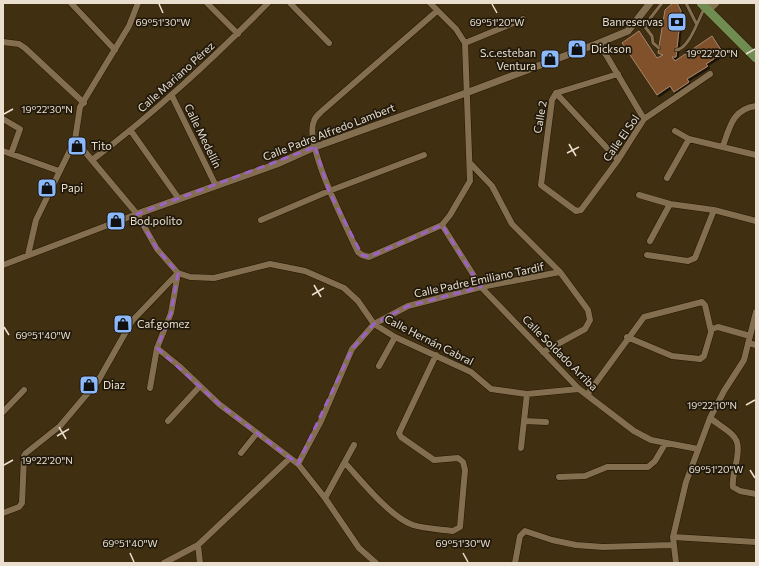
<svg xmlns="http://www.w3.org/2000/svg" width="759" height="566" viewBox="0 0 759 566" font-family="Commissioner,sans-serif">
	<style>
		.building { fill: #80512a; stroke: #a5866e; filter: url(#shadow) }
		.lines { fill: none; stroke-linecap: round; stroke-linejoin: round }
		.service-casing { stroke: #271600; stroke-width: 4 }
		.minor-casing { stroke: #271600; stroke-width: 7 }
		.tertiary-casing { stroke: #271600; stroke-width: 8 }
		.primary-casing { stroke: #271600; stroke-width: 10 }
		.service { stroke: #836f50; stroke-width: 3 }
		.minor { stroke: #836f50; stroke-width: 6 }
		.tertiary { stroke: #836f50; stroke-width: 7 }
		.primary { stroke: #708c51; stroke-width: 9 }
		.marked { fill: none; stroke: #9c62c4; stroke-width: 3; stroke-dasharray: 8 5; stroke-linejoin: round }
		.ticks { fill: none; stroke: #eadfce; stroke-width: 1.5 }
		.labels { text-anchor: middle; stroke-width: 3.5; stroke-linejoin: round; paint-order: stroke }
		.poi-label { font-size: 11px; fill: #eadfce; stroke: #21190c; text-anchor: start }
		.street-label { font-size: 11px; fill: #eadfce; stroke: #21190c }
		.ticks-label { font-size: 10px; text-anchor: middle; fill: #eadfce; stroke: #21190c; stroke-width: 3.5; stroke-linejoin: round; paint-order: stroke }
	</style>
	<defs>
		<filter id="shadow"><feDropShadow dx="2" dy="2" stdDeviation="0" flood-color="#0009"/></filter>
	</defs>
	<rect width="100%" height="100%" fill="#402f11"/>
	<path class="building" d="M673 3H677L681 11 676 57H672L675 61 712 36 723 53 706 64 708 66 687 79 689 82 674 92 670 86 657 95 622 43 639 31 657 58 663 55 658 53 665 10Z"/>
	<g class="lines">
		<defs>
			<path id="service" d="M686 3 696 23
				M639 19 652 36 653 43 659 48
				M645 25 662 3
				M676 50C689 49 698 20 704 9"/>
			<path id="minor" d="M71 3 115 50
				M138 3 129 26 80 107 75 140 137 214 157 249 178 273 190 277 214 278 270 264 305 271 344 288 358 301 374 324 395 337 471 372 491 389 527 394 579 389
				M207 3 238 34
				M290 3 329 43
				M430 3 456 29 465 43 470 181 450 215 442 225 369 257 362 255 358 252C347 228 303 143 314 121 315 117 319 114 322 111L437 11
				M3 42 19 44 25 48 84 103
				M465 43 523 19
				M599 43 644 119
				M618 74 556 93 552 100 541 185 576 211 581 210 618 160 644 119 710 74
				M556 93 618 160
				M172 96 216 186
				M3 119 20 129 11 154
				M131 131 179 199
				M675 131 689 139 756 155
				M723 146C730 126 733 109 756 106
				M3 151 59 171
				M92 160C155 113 212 59 268 3
				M470 163 492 186 512 224 560 272 588 310 590 320 585 329 543 352
				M667 178 689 139
				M639 195 670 204 714 210 756 221
				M261 220 329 191 424 155
				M442 225 481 287 579 389 634 431 651 440 698 449
				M650 241 670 204
				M28 255 36 220 75 140
				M647 255 688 261 695 258 714 210
				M3 265 137 214
				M627 337 672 356 700 359 704 356 712 329 718 327 750 336
				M748 343 756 345
				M157 348 179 366 219 404 298 464 325 498 359 548 376 563
				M379 366 395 337
				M150 388 157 348 171 313 178 273
				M587 395 644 317 702 302 705 305 711 331
				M3 412 24 390
				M710 418C735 437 743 435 735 468 734 474 732 480 733 487L740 491 756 494
				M168 421 200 386
				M524 421 546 422
				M521 448 527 394
				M241 453 257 433
				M345 463C362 481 390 517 413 525 425 529 440 529 453 531L460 527 465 470 463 462 458 458 434 460 401 437 399 433 436 355
				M298 464 321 421 352 349 374 324 408 306 481 287 560 272
				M559 477 585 476 607 467H648L655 461 665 444
				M325 498 354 445
				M3 513 19 507 22 503 24 456 26 453 60 426 98 381 132 321 178 273
				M673 537 756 542
				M198 545 200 563
				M164 563 198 545 290 458
				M515 563 520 536 525 531 552 540 576 545 603 547 672 545
				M676 563 673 537 686 482 710 418 724 391 744 360 756 312"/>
			<path id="tertiary" d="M708 10 716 3
				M137 214 277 164 315 147 466 93 599 43 628 31 650 3"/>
			<path id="primary" d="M701 3 756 58"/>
		</defs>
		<use href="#service" class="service-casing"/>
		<use href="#minor" class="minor-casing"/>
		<use href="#tertiary" class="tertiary-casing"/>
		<use href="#primary" class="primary-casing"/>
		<use href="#service" class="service"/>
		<use href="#minor" class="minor"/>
		<use href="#tertiary" class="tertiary"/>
		<use href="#primary" class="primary"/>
	</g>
	<path class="marked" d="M315 147 329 191 362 255 369 257 442 225 481 287 408 306 374 324 352 349 298 464 219 404 157 348 171 313 178 273 157 249 137 214Z"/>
	<path class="ticks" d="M159 4 163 13M492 4 497 13M746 54 755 49M4 114 13 109M569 144 576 156M567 153 579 147M314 285 321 297M312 295 324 288M4 327 9 335M746 405 755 400M59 427 66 439M57 436 69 429M4 465 13 460M750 470 755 478M130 553 134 562M463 553 468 562"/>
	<defs>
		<symbol id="bank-square" viewBox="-11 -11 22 22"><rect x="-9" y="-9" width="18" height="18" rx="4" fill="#8cb9fc" stroke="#21190c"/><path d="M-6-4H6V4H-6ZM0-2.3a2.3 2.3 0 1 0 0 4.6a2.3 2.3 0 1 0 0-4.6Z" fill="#111"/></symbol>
		<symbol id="shop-square" viewBox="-11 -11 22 22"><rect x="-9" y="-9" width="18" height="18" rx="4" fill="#8cb9fc" stroke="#21190c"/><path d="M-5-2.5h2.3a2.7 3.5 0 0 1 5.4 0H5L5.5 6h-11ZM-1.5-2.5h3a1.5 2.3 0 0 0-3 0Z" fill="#111"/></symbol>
	</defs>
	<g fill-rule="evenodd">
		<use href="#bank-square" x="666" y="11" width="22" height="22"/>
		<use href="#shop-square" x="566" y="38" width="22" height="22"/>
		<use href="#shop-square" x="539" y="48" width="22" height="22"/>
		<use href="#shop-square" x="66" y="135" width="22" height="22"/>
		<use href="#shop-square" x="36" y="177" width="22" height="22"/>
		<use href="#shop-square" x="105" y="210" width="22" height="22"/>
		<use href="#shop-square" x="112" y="313" width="22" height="22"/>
		<use href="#shop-square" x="78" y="374" width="22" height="22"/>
	</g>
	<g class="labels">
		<g class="poi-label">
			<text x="663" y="26" text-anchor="end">Banreservas</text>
			<text x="591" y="53">Dickson</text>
			<text x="536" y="57" text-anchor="end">S.c.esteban<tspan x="536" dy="13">Ventura</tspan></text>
			<text x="91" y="150">Tito</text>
			<text x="61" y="192">Papi</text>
			<text x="130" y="225">Bod.polito</text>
			<text x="137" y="328">Caf.gomez</text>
			<text x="103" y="389">Diaz</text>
		</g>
		<g class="street-label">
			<text transform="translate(176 77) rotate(-42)" y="4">Calle Mariano Pérez</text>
			<text transform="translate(540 117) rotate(-80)" y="4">Calle 2</text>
			<text transform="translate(329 132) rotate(-21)" y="4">Calle Padre Alfredo Lambert</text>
			<text transform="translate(203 136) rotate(64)" y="4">Calle Medellín</text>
			<text transform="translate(621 138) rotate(-55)" y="4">Calle El Sol</text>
			<text transform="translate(479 280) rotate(-12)" y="4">Calle Padre Emiliano Tardif</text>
			<text transform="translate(429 340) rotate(27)" y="4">Calle Hernán Cabral</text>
			<text transform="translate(560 353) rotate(45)" y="4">Calle Soldado Arriba</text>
		</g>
	</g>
	<g class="ticks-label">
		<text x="163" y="26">69°51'30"W</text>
		<text x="497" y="26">69°51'20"W</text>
		<text x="712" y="57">19°22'20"N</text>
		<text x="47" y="113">19°22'30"N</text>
		<text x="43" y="339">69°51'40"W</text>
		<text x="712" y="409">19°22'10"N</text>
		<text x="47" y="464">19°22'20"N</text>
		<text x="716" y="473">69°51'20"W</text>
		<text x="130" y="547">69°51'40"W</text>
		<text x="463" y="547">69°51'30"W</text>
	</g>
	<rect width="759" height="566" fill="none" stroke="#eadfce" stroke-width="8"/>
</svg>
